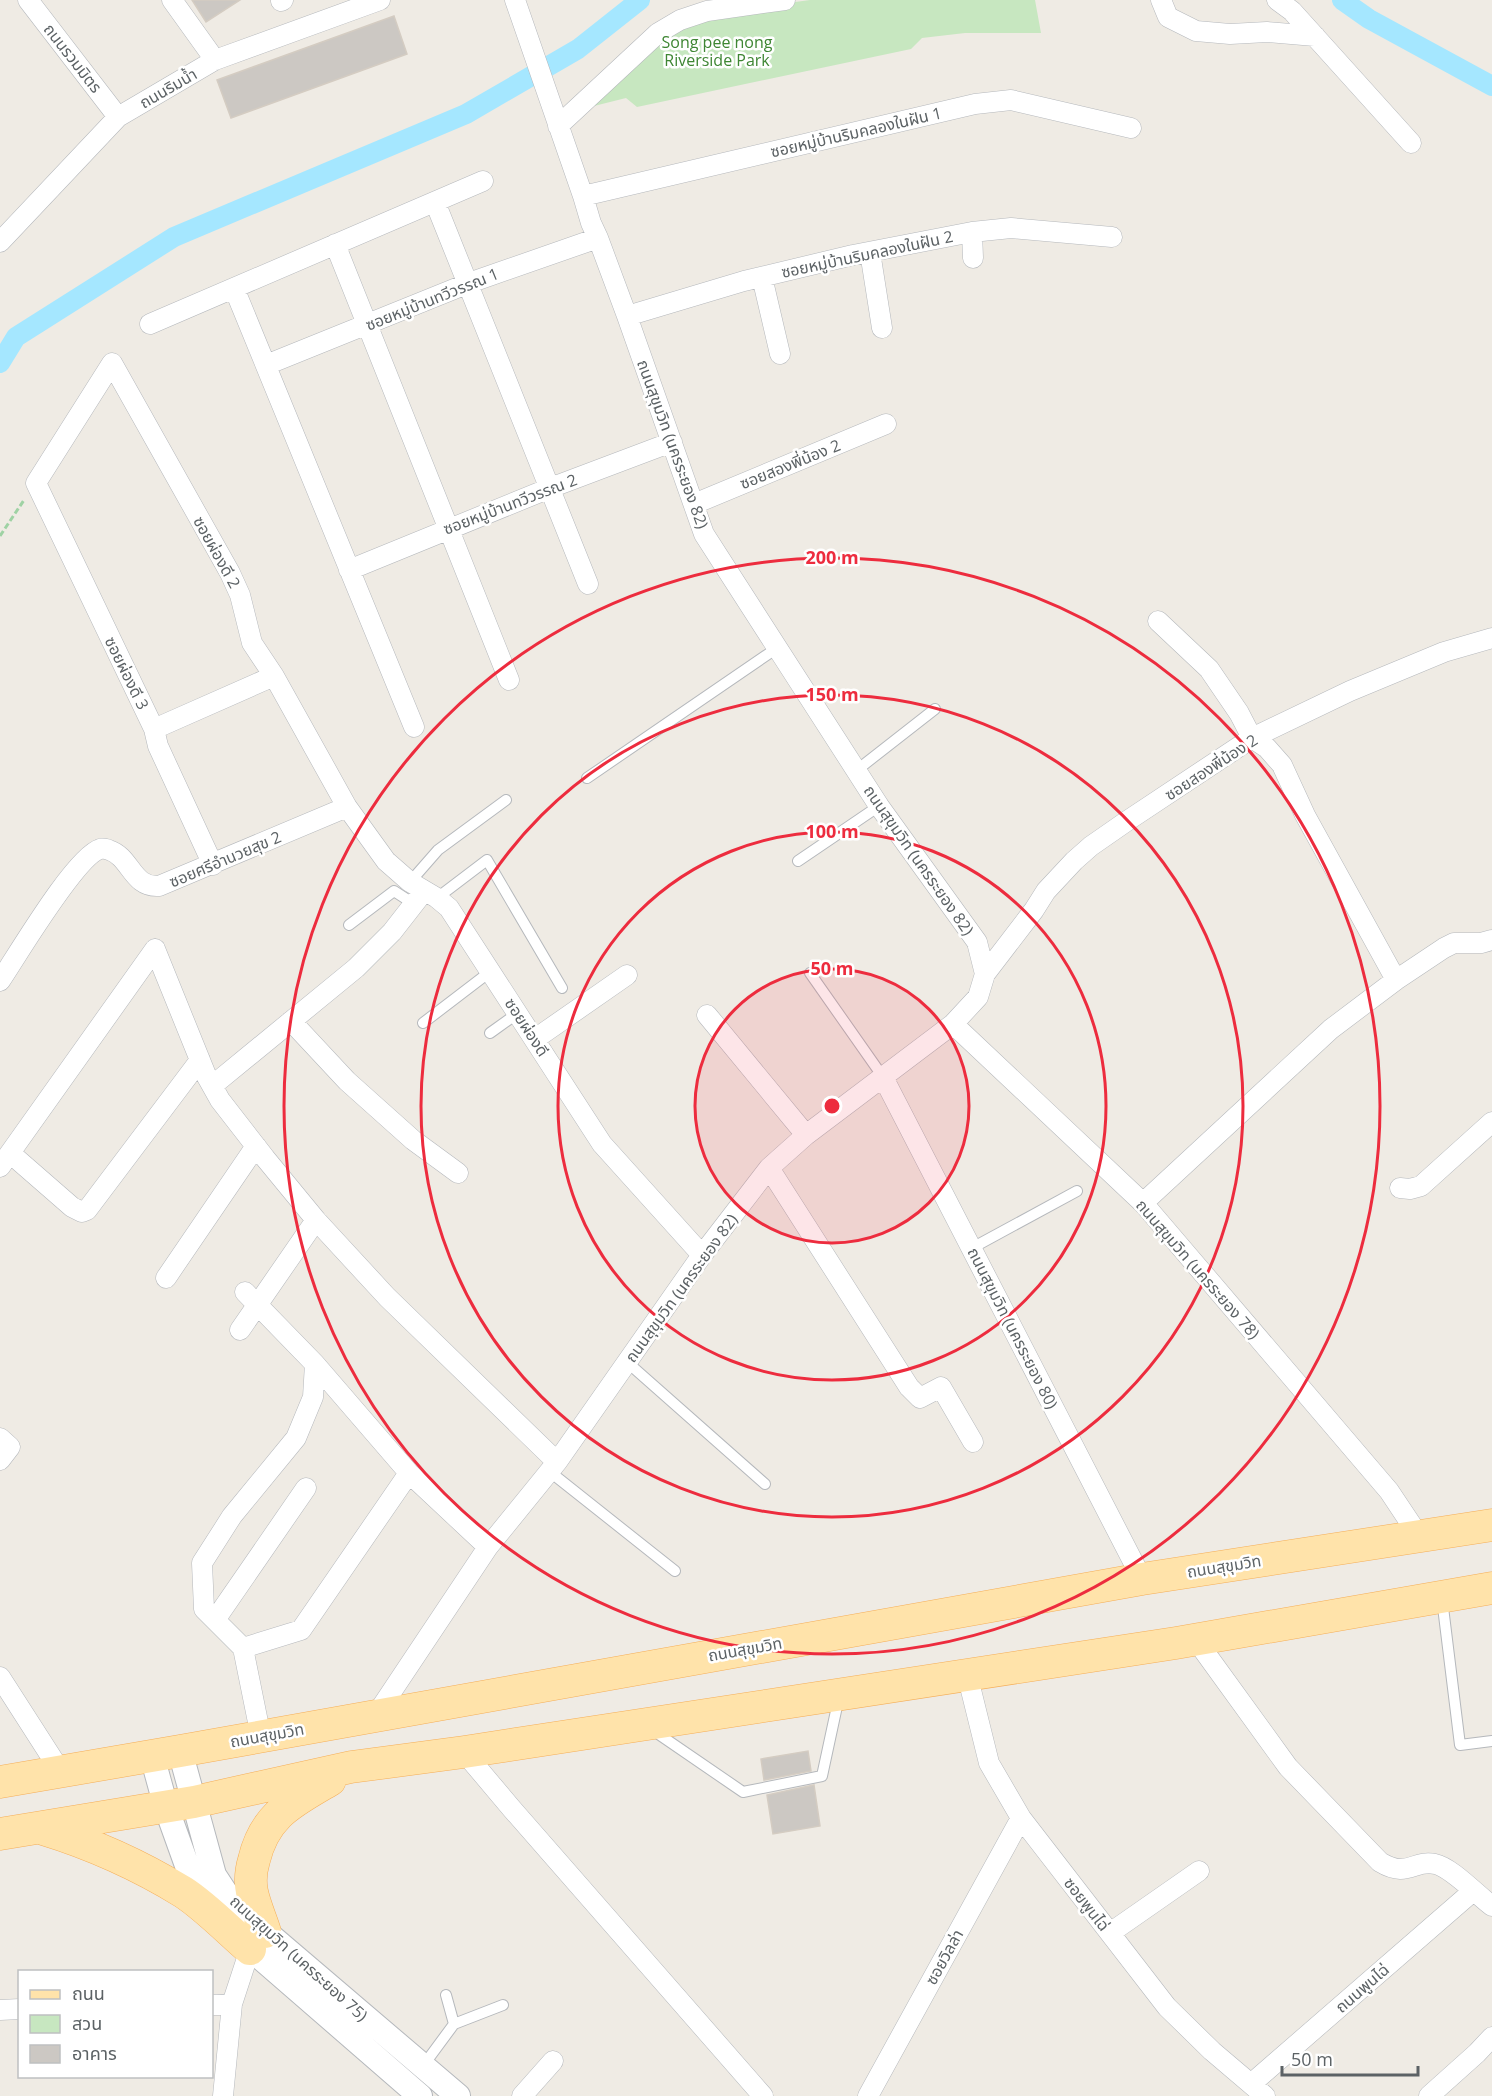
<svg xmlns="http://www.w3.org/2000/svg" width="1492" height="2096" viewBox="0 0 1492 2096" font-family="'Open Sans','Noto Sans Thai',sans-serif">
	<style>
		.green { fill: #c7e7c0 }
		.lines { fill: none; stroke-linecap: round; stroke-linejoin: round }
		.canal { stroke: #a5e7ff; stroke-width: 20 }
		.building { fill: #ccc8c3; stroke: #d4ccc2; stroke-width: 1.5 }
		.service-casing { stroke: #b5b8bc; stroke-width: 12 }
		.minor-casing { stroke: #b5b8bc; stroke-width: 21 }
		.tertiary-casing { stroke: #b5b8bc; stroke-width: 26 }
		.primary-casing { stroke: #f5ae58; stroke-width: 33 }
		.path { stroke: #9fd2a4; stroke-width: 3; stroke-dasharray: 6 3; stroke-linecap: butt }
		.service { stroke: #fff; stroke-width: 10 }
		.minor { stroke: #fff; stroke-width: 20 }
		.tertiary { stroke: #fff; stroke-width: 24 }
		.primary { stroke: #ffe3aa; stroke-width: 32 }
		.ring { fill: none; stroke: #ed2c3e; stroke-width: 3 }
		.labels { text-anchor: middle; stroke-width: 5; stroke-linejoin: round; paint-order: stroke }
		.park-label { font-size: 16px; fill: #3e8633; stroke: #fff }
		.street-label { font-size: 16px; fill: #5c6265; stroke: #fff }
		.centre { fill: #ed2c3e; stroke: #fff; stroke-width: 3 }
		.ring-label { font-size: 18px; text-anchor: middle; font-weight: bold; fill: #ed2c3e; stroke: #fff; stroke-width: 5; stroke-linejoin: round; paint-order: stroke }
	</style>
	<rect width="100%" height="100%" fill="#efebe4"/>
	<path class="green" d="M810 0H1035L1041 33H965L922 38 911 49 637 107 626 98 582 109 662 35 708 14Z"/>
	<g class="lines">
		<path class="canal" d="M1342 0 1369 19 1492 86
			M0 363 16 337 174 237 466 114 578 49 640 0"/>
	</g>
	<path class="building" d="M192 0H240L206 22Z
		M394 16 407 54 231 118 217 80Z
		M808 1751 811 1771 764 1780 761 1759Z
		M814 1785 820 1826 773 1834 767 1795Z"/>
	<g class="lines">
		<defs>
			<path id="service" d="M857 770 935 709
				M587 778 777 648
				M798 861 879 806
				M410 882 438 850 506 800
				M437 898 487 860 562 988
				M349 925 394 891 414 904
				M810 973 883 1077
				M423 1023 491 971
				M490 1033 518 1013
				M972 1248 1077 1191
				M627 1362 765 1484
				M549 1471 675 1571
				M1442 1599 1460 1745 1492 1741
				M654 1731 743 1792 822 1776 839 1697
				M446 1995 454 2024
				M423 2066 454 2024 503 2005"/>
			<path id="minor" d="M28 0 118 117
				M172 0 215 60
				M1161 0 1168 17 1196 31 1230 34 1267 32 1315 36
				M1277 0 1292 11 1411 143
				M281 1 283 0
				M558 126 658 33 680 20 707 11 785 0
				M583 196 975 104 1011 100 1131 128
				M435 202 588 584
				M972 232 973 258
				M0 242 118 117 215 60 380 0
				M335 244 509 680
				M870 252 882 328
				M762 277 780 354
				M234 288 414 727
				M627 316 744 281 853 255 972 232 1011 228 1112 237
				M150 324 483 181
				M266 365 469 283 598 238
				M694 504 886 424
				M349 570 550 488 672 442
				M1158 621 1209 669 1239 713 1252 738 1267 748 1282 765 1305 815 1396 980
				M154 729 274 676
				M213 865 158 746 154 729 36 483 112 363 230 573 240 595 252 643 274 676 347 807 386 861 410 882 437 898 449 908 602 1144 702 1255
				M155 949 206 1075 220 1100 265 1158 316 1220 387 1297 557 1462
				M985 974 1034 910 1046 891 1074 861 1091 846 1127 821 1252 738 1350 691 1444 652 1492 638
				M0 981C17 956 75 857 100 849 102 848 107 849 109 850 131 857 132 888 159 886L347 807
				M707 1015 806 1135
				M291 1021 347 1081 413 1140 458 1173
				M953 1024 1143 1203 1389 1491 1419 1536
				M535 1039 627 975
				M883 1077 1142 1579
				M212 1086 356 968 392 932 424 891
				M10 1153 72 1207 82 1212 87 1210 200 1060
				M0 1167 155 949
				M769 1168 909 1387 920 1398 941 1387 973 1442
				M1400 1188 1410 1189 1421 1186 1492 1122
				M1143 1203 1331 1029 1396 980 1444 948 1454 943H1481L1492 940
				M166 1278 256 1146
				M245 1292 315 1364 313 1397 296 1438 232 1516 202 1563 204 1609 243 1648 261 1737
				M240 1330 316 1220
				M315 1364 409 1473 488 1547
				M0 1438 10 1447 0 1460
				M215 1620 306 1488
				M1196 1640 1288 1767 1380 1862C1408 1879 1414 1859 1435 1864 1451 1867 1477 1895 1492 1906
				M243 1648 301 1630 409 1473
				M967 1674 989 1763 1021 1818 1167 2007 1212 2051 1265 2096
				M0 1677 61 1772
				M376 1715 488 1547 557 1462 702 1255 769 1168 806 1135 953 1024 978 997 985 974 977 942 879 806 704 534 627 316 598 238 591 223 583 196 515 0
				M464 1752 512 1809 763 2096
				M1110 1933 1199 1871
				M212 2005 232 2004
				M0 2010 20 2009
				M1251 2084 1472 1892
				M223 2096 232 2004 250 1949
				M522 2096 553 2061
				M868 2096 1021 1818
				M1429 2096 1477 2053 1492 2037"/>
			<path id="tertiary" d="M180 1751 214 1875 233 1904 458 2096
				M152 1756 166 1807 194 1885 210 1907
				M237 1937 420 2096"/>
			<path id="primary" d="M0 1782 180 1751 1142 1579 1492 1525
				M43 1829C92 1844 139 1865 183 1892 205 1906 229 1931 250 1949
				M0 1834 194 1802 351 1767 464 1752 1176 1643 1492 1588
				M265 1932C261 1919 255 1906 252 1892 250 1882 251 1870 254 1860 265 1814 293 1802 330 1780"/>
		</defs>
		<use href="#service" class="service-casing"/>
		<use href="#minor" class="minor-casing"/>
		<use href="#tertiary" class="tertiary-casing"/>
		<use href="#primary" class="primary-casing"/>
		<path class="path" d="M0 536 24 500"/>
		<use href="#service" class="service"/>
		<use href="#minor" class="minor"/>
		<use href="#tertiary" class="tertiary"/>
		<use href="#primary" class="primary"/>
	</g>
	<circle cx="832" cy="1106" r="137" fill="#ed2c3e" fill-opacity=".12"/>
	<g class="ring">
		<circle cx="832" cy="1106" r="137"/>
		<circle cx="832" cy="1106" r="274"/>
		<circle cx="832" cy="1106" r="411"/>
		<circle cx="832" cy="1106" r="548"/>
	</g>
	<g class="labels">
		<g class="park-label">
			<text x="717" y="48">Song pee nong<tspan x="717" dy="18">Riverside Park</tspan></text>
		</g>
		<g class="street-label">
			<text transform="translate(73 58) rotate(52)" y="6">ถนนรวมมิตร</text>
			<text transform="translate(168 88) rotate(-30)" y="6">ถนนริมน้ำ</text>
			<text transform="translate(856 132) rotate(-13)" y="6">ซอยหมู่บ้านริมคลองในฝัน 1</text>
			<text transform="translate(867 254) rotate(-12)" y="6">ซอยหมู่บ้านริมคลองในฝัน 2</text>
			<text transform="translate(432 299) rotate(-22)" y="6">ซอยหมู่บ้านทวีวรรณ 1</text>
			<text transform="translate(673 444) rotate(70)" y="6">ถนนสุขุมวิท (นครระยอง 82)</text>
			<text transform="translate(790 464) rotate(-22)" y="6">ซอยสองพี่น้อง 2</text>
			<text transform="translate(510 504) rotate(-21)" y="6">ซอยหมู่บ้านทวีวรรณ 2</text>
			<text transform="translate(217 552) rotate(61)" y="6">ซอยผ่องดี 2</text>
			<text transform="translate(127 673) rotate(64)" y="6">ซอยผ่องดี 3</text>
			<text transform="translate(1211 767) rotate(-33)" y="6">ซอยสองพี่น้อง 2</text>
			<text transform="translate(225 859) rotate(-23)" y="6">ซอยศรีอำนวยสุข 2</text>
			<text transform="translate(919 860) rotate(55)" y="6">ถนนสุขุมวิท (นครระยอง 82)</text>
			<text transform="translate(527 1027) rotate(57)" y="6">ซอยผ่องดี</text>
			<text transform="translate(1198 1269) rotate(49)" y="6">ถนนสุขุมวิท (นครระยอง 78)</text>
			<text transform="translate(681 1288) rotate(-54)" y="6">ถนนสุขุมวิท (นครระยอง 82)</text>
			<text transform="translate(1013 1328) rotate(63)" y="6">ถนนสุขุมวิท (นครระยอง 80)</text>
			<text transform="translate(1224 1566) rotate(-9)" y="6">ถนนสุขุมวิท</text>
			<text transform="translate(745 1649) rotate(-10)" y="6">ถนนสุขุมวิท</text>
			<text transform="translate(267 1735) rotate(-10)" y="6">ถนนสุขุมวิท</text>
			<text transform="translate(1087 1904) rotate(52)" y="6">ซอยพูนไฉ่</text>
			<text transform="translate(944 1957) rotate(-61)" y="6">ซอยวิลล่า</text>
			<text transform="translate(299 1958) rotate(42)" y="6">ถนนสุขุมวิท (นครระยอง 75)</text>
			<text transform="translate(1362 1988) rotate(-41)" y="6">ถนนพูนไฉ่</text>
		</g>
	</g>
	<circle cx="832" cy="1106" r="9" class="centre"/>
	<g class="ring-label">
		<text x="832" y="564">200 m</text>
		<text x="832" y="701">150 m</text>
		<text x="832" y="838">100 m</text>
		<text x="832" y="975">50 m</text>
	</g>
	<rect x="18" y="1970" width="195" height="108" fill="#ffffff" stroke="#bec0c1" stroke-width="1.5"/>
	<rect x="30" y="1990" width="30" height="9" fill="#ffe3aa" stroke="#bec0c1" stroke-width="1.5"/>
	<text x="72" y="2000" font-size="18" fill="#5c6265">ถนน</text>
	<rect x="30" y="2015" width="30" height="18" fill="#c7e7c0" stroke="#bec0c1" stroke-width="1.5"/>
	<text x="72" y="2030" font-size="18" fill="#5c6265">สวน</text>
	<rect x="30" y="2045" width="30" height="18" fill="#ccc8c3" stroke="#bec0c1" stroke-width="1.5"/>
	<text x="72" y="2060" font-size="18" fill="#5c6265">อาคาร</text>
	<path d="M1282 2066v9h136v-9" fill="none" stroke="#5c6265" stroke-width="3"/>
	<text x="1291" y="2066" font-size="18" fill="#5c6265" stroke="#ffffff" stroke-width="4.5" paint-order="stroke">50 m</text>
</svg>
